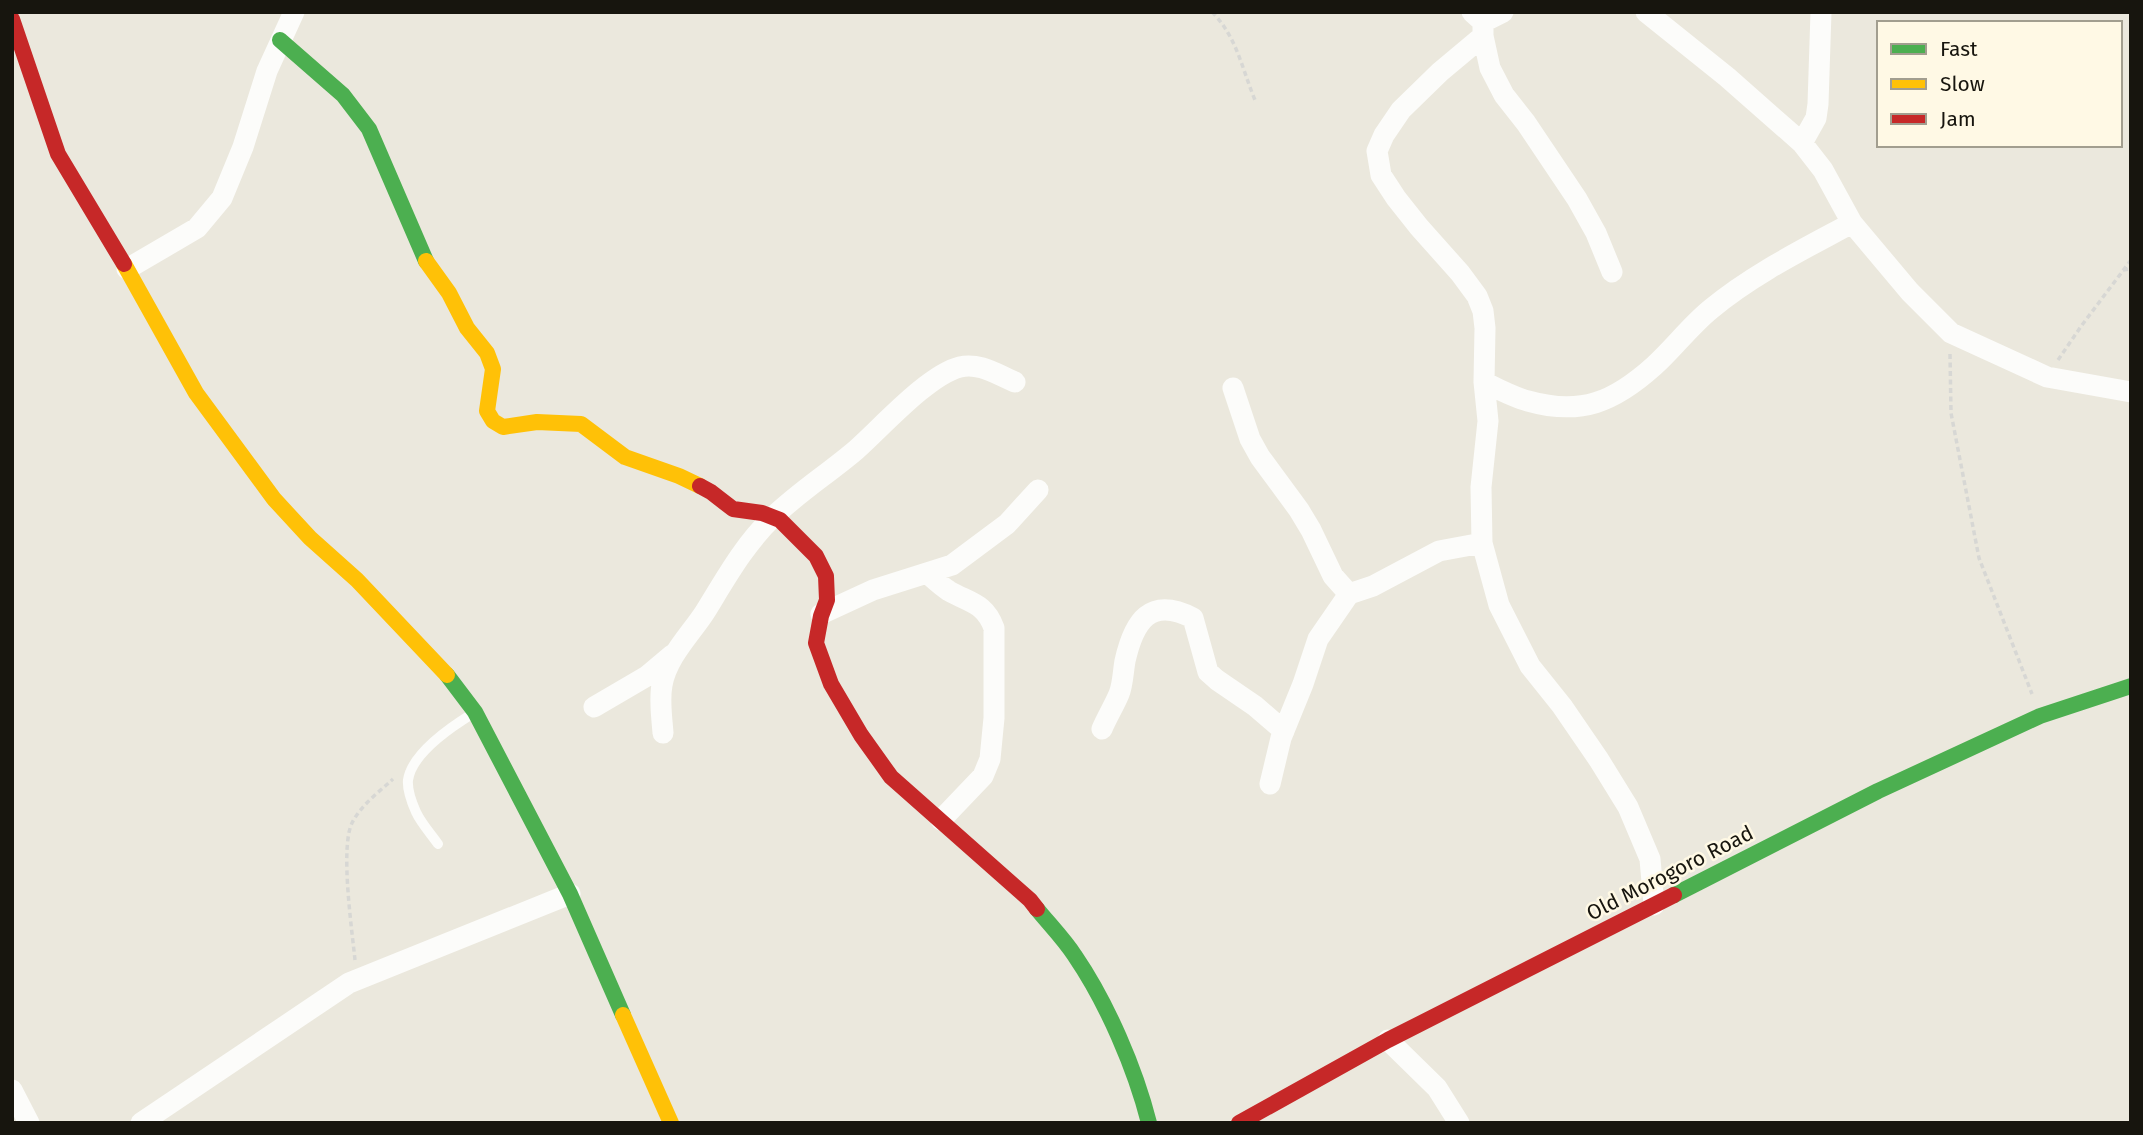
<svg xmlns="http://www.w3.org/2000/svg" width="2143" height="1135" viewBox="0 0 2143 1135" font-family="'Fira Sans',sans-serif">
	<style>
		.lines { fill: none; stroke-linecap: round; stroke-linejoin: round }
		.path { stroke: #d7d7d4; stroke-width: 3.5; stroke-dasharray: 5 3.5; stroke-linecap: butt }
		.lane { stroke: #fcfcfa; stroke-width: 10 }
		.street { stroke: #fcfcfa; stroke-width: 21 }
		.fast { stroke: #4caf50; stroke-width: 16 }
		.slow { stroke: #ffc107; stroke-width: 16 }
		.jam { stroke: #c62828; stroke-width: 16 }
		.labels { text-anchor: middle; stroke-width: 5; stroke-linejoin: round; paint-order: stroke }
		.street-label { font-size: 21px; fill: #17150e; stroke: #fff9e5 }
	</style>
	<rect width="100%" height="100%" fill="#ebe8dd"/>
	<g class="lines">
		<path class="path" d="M1212 12C1237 37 1242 69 1255 100
			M2123 270 2131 269
			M1950 354 1951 413 1979 558 2032 694
			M2058 360 2082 325 2131 260
			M355 960C352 930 340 848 352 823 361 805 379 792 393 779"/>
		<path class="lane" d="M438 844C431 834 421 823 416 812 412 803 407 790 408 780 412 753 451 727 472 714"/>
		<path class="street" d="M1472 12 1483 22 1503 12
			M1646 12 1727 77 1802 143 1823 170 1852 223 1910 292 1951 333 2047 377 2131 392
			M1483 24V36L1490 68 1504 95 1526 123 1577 199 1596 233 1612 272
			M1483 36 1440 72 1401 110 1384 135 1377 151 1381 175 1396 198 1419 227 1460 273 1477 296 1483 311 1485 328 1484 382 1488 421 1481 487 1482 543 1499 605 1530 666 1562 706 1599 760 1628 807 1650 859 1654 905
			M1802 143 1816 118 1818 104 1821 12
			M127 269 197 228 222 198 243 147 267 71 294 12
			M1484 382C1498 389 1513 397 1528 401 1581 416 1614 402 1654 366 1674 348 1690 326 1711 309 1753 274 1804 249 1852 223
			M1233 388 1250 439 1260 457 1299 510 1311 530 1333 576 1349 594
			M927 573C934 579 941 586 949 591 970 603 985 603 994 628V718L990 759 983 776 941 820
			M821 614 873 590 952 565 1007 524 1038 490
			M594 707 647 676 672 655
			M1102 729C1107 717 1114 706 1119 694 1123 684 1123 672 1125 661 1134 621 1150 596 1193 618L1208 672 1217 680 1255 706 1284 731
			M663 733C662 718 659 701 662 685 667 657 690 635 705 612 726 578 744 545 773 517 799 492 829 473 856 450 882 427 928 375 960 367 979 362 998 375 1015 382
			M1270 784 1281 738 1303 684 1318 639 1349 594 1373 586 1439 551 1482 543
			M1388 1040 1437 1088 1459 1123
			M12 1090 29 1123
			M141 1123 349 983 570 894"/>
		<path class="fast" d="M280 40 343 95 369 129 426 261
			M447 675 475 712 570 894 623 1015
			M1674 895 1878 791 2040 716 2131 686
			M1037 909C1050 925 1064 939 1075 956 1107 1003 1135 1068 1149 1123"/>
		<path class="slow" d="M426 261 449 293 467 328 487 353 493 369 487 411 493 421 503 427 537 422 581 424 625 457 679 476 700 486
			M124 264 196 393 274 499 310 538 357 580 447 675
			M623 1015 671 1123"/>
		<path class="jam" d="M12 19 58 154 124 264
			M700 486 711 492 733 509 762 513 780 520 816 556 826 576 827 600 821 616 816 643 831 684 861 735 891 777 1030 900 1037 909
			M1239 1123 1388 1040 1674 895"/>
	</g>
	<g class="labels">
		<g class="street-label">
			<text transform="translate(1670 873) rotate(-27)" y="7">Old Morogoro Road</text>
		</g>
	</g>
	<rect width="2143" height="1135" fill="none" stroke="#17150e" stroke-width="28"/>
	<rect x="1877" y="21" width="245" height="126" fill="#fff9e5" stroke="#a29e8f" stroke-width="2"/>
	<rect x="1891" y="44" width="35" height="10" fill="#4caf50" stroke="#a29e8f" stroke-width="2"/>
	<text x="1940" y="56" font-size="21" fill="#17150e">Fast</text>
	<rect x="1891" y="79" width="35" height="10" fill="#ffc107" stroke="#a29e8f" stroke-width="2"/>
	<text x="1940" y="91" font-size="21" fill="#17150e">Slow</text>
	<rect x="1891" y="114" width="35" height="10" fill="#c62828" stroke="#a29e8f" stroke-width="2"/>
	<text x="1940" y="126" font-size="21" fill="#17150e">Jam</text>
</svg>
